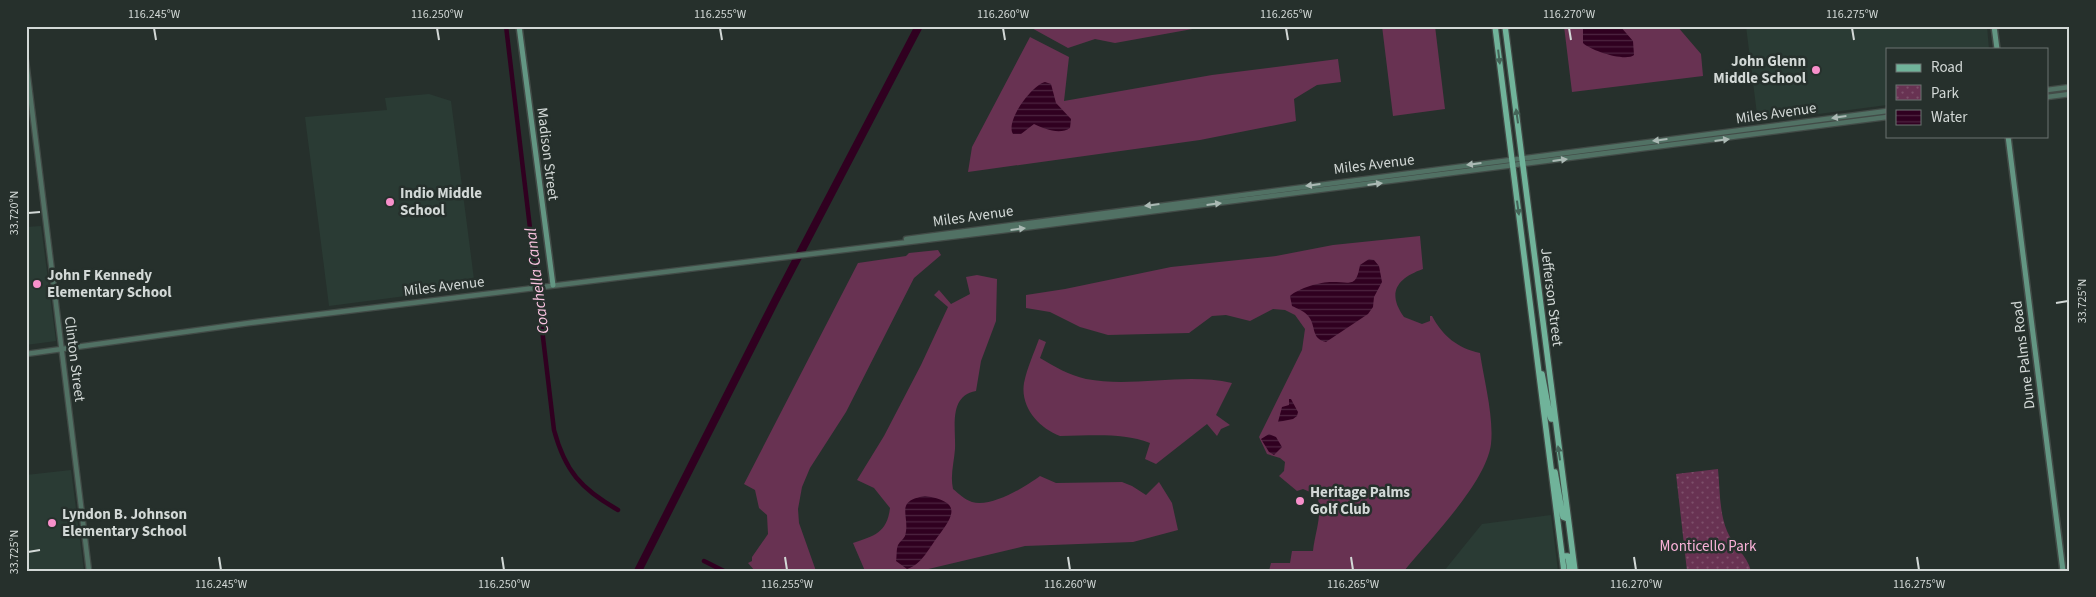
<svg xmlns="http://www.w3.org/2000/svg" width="2096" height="597" viewBox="0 0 2096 597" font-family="'Source Sans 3',sans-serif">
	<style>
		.built { fill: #2a3b34 }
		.grass { fill: #683252 }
		.park { fill: url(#park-dots) }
		.water { fill: url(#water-rules) }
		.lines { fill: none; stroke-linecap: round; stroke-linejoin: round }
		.canal { stroke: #300020; stroke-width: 4.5 }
		.river { stroke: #300020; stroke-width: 8 }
		.tertiary-casing { stroke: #424b47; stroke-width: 7 }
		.secondary-casing { stroke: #424b47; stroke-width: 8 }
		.primary-casing { stroke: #424b47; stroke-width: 8 }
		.tertiary { stroke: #517164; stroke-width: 4.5 }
		.secondary { stroke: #639683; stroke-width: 5 }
		.primary { stroke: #70b39a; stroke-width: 5.5 }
		.oneway { fill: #446458 }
		.oneway2 { fill: #abb9b4 }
		.ticks { fill: none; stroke: #d2d8d6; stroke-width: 2 }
		.poi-dot { fill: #f890cb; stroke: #26302c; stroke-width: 2 }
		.labels { text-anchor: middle; stroke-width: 5; stroke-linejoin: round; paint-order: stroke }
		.poi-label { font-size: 15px; font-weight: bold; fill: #d2d8d6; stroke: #26302c; text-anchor: start }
		.street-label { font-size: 15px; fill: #d2d8d6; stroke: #26302c }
		.park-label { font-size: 15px; fill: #fbb3da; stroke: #26302c }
		.water-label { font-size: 16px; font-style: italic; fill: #fac3e0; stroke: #26302c }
		.neatline { fill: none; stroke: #d2d8d6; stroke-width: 2 }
		.ticks-label { font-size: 12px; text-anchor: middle; fill: #d2d8d6 }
	</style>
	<defs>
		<pattern id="park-dots" width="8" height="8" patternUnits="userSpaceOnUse" patternTransform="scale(1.25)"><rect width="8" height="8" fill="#683252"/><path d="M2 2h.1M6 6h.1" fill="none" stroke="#7d4f6a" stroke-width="1.8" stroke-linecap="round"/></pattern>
		<pattern id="water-rules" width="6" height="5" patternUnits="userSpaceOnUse" patternTransform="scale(1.25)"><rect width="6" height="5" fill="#300020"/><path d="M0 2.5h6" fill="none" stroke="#4d2440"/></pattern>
	</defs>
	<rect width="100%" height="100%" fill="#26302c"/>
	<path class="built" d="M1746 26H1987L1989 49H1887V105L1758 122Z
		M429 94 451 101 475 287 329 306 305 117 387 110 385 98Z
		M41 226 56 341 26 345V227Z
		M71 470 84 571H26V475Z
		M1551 515 1558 571H1444L1482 524Z"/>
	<path class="grass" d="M1028 26H1209L1115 43 1095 39 1068 48Z
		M1382 26H1435L1445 109 1393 116Z
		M1564 26H1677L1701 54 1703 76 1572 92Z
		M1030 37 1069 57 1064 101 1212 75 1338 59 1341 82 1317 85 1294 99 1296 121 1200 140 968 172 972 147Z
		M1420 236 1423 269C1398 278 1386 292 1404 317L1422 324 1430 321V316H1432C1443 336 1457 348 1480 353 1484 380 1494 417 1491 444 1486 483 1430 539 1404 571H1269L1271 563H1290L1292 551H1313C1315 532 1323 515 1317 495L1303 489 1297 491 1279 476 1284 471 1285 462 1280 458 1267 454 1259 437 1302 350 1305 329 1295 315 1285 310 1273 309 1250 321 1226 315 1212 316 1189 333 1108 335 1080 327 1050 312 1026 308V295L1065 289 1171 267 1276 256 1333 245Z
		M938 250 941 255 914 278 846 412 810 468 802 487 798 509 799 523 816 571H755L748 563 752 561V557L768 534 767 515 759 508 755 490 744 484 858 263 906 256 909 253Z
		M977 275 997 279 996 321 981 361 976 391C948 396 956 428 955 449 954 463 950 475 953 489 959 494 964 499 972 502 991 508 1025 487 1040 476L1056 483 1122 482 1132 486 1146 495 1159 482 1172 503 1178 530 1133 542 1025 546 920 571H865L853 543C874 536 887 533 890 508L874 488 857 480 884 436 921 365 948 307 934 295 939 290 951 304 970 294 966 277Z
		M1039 339 1046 342 1040 358C1055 367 1069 375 1086 379 1134 388 1184 372 1232 383L1216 415 1230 425 1221 429 1217 436 1207 424 1156 464 1145 459 1150 443C1121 432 1090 436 1060 436 1039 428 1020 407 1024 383 1027 368 1034 353 1039 339Z"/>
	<path class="park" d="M1718 469C1720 488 1719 512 1727 531 1733 546 1747 555 1751 571H1687L1676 474Z"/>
	<path class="water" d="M1583 26H1620L1633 41 1634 55C1626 62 1591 51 1583 43Z
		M1045 82 1051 84 1056 103 1071 119 1070 128C1060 135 1044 129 1034 124L1021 134H1013C1005 121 1032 85 1045 82Z
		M1369 259 1374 260 1379 266 1382 282 1374 297 1373 307 1368 314 1326 342C1311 339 1316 326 1309 317 1305 311 1298 309 1292 306L1290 296C1299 288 1320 282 1332 282 1351 282 1356 288 1360 265Z
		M1289 399H1291L1298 412 1297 416 1293 419 1278 422 1282 407 1289 405Z
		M1269 434 1276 437 1282 447 1274 455 1269 452 1261 439Z
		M925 496C958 501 957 512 939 535 930 546 922 565 907 569L896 561C897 557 896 550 898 545 900 541 903 540 905 536 911 516 893 501 925 496Z"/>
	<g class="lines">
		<path class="canal" d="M506 26 554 430C565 471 581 489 618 510
			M704 561 724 571"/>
		<path class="river" d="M638 571 775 301 919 26"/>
		<defs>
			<path id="tertiary" d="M26 61 89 571
				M2047 90 2070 87
				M2047 97 2070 94
				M906 239 1887 111
				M26 354 249 323 1015 229 1887 117"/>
			<path id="secondary" d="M519 26 553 285
				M1994 26 1997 49
				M2008 136 2063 571"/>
			<path id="primary" d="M1495 26 1564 571
				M1505 26 1575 571
				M1542 374 1550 416 1551 419H1555
				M1555 472 1563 517 1568 519
				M1562 556H1568L1570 571"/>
		</defs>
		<use href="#tertiary" class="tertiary-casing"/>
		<use href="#secondary" class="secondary-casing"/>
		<use href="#primary" class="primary-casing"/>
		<use href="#tertiary" class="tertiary"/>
		<use href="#secondary" class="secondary"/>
		<use href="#primary" class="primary"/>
	</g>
	<defs><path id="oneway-solid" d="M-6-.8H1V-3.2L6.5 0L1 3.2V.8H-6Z" transform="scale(1.25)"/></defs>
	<g class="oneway">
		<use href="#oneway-solid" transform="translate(1499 57) rotate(83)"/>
		<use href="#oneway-solid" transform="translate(1517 116) rotate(-98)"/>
		<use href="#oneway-solid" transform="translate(1518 208) rotate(82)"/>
		<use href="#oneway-solid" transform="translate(1559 453) rotate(-98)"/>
	</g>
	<g class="oneway2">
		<use href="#oneway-solid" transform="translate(1839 117) rotate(172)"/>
		<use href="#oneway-solid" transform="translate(1660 140) rotate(173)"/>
		<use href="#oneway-solid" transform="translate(1722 140) rotate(-7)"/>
		<use href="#oneway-solid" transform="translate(1560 160) rotate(-7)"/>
		<use href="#oneway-solid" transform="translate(1474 164) rotate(173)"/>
		<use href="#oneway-solid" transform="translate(1375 184) rotate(-7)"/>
		<use href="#oneway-solid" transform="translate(1313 185) rotate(173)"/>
		<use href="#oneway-solid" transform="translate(1214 204) rotate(-7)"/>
		<use href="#oneway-solid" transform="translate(1152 205) rotate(173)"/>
		<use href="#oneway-solid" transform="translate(1018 229) rotate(-7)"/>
	</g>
	<path class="ticks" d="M154 28 156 40M437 28 439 40M720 28 722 40M1003 28 1005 40M1286 28 1288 40M1569 28 1571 40M1852 28 1854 40M28 213 40 212M2056 303 2068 301M28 552 40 550M219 557 221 570M502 557 504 570M785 557 787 570M1068 557 1070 570M1351 557 1353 570M1634 557 1636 570M1917 557 1919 570"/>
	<g class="poi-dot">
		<circle cx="1816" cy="70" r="5"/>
		<circle cx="390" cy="202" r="5"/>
		<circle cx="37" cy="284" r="5"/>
		<circle cx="1300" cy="501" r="5"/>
		<circle cx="52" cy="523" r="5"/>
	</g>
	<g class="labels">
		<g class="poi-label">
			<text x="1806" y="66" text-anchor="end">John Glenn<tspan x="1806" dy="17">Middle School</tspan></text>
			<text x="400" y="198">Indio Middle<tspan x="400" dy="17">School</tspan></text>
			<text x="47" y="280">John F Kennedy<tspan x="47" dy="17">Elementary School</tspan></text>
			<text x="1310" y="497">Heritage Palms<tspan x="1310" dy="17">Golf Club</tspan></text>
			<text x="62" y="519">Lyndon B. Johnson<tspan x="62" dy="17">Elementary School</tspan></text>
		</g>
		<g class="street-label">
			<text transform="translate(1776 113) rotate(-8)" y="5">Miles Avenue</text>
			<text transform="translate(548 154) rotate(83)" y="5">Madison Street</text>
			<text transform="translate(1374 164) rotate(-7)" y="5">Miles Avenue</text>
			<text transform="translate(973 216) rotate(-8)" y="5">Miles Avenue</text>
			<text transform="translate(444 286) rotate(-7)" y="5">Miles Avenue</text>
			<text transform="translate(1552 297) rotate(83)" y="5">Jefferson Street</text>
			<text transform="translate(2023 355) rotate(-97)" y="5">Dune Palms Road</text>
			<text transform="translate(75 359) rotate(83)" y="5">Clinton Street</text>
		</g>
		<g class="park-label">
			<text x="1708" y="551">Monticello Park</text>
		</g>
		<g class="water-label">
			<text transform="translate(536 281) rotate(-97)" y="6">Coachella Canal</text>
		</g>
	</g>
	<rect width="2096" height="597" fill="none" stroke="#26302c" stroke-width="55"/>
	<rect x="1886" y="48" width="162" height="90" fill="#26302c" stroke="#6b7370"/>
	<rect x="1896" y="64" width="25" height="8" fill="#70b39a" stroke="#6b7370"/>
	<text x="1931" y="72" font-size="15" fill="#d2d8d6">Road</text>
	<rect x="1896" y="85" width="25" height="15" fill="url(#park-dots)" stroke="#6b7370"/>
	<text x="1931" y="98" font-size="15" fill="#d2d8d6">Park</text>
	<rect x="1896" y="110" width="25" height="15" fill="url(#water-rules)" stroke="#6b7370"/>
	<text x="1931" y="122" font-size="15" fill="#d2d8d6">Water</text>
	<rect x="28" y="28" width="2040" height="542" class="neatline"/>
	<g class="ticks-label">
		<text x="154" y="18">116.245°W</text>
		<text x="437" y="18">116.250°W</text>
		<text x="720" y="18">116.255°W</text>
		<text x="1003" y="18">116.260°W</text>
		<text x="1286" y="18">116.265°W</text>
		<text x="1569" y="18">116.270°W</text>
		<text x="1852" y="18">116.275°W</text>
		<text transform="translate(14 213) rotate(-90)" y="4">33.720°N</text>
		<text transform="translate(2082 301) rotate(-90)" y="4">33.725°N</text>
		<text transform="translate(14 552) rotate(-90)" y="4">33.725°N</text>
		<text x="221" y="588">116.245°W</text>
		<text x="504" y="588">116.250°W</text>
		<text x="787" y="588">116.255°W</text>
		<text x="1070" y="588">116.260°W</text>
		<text x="1353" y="588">116.265°W</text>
		<text x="1636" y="588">116.270°W</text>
		<text x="1919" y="588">116.275°W</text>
	</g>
</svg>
